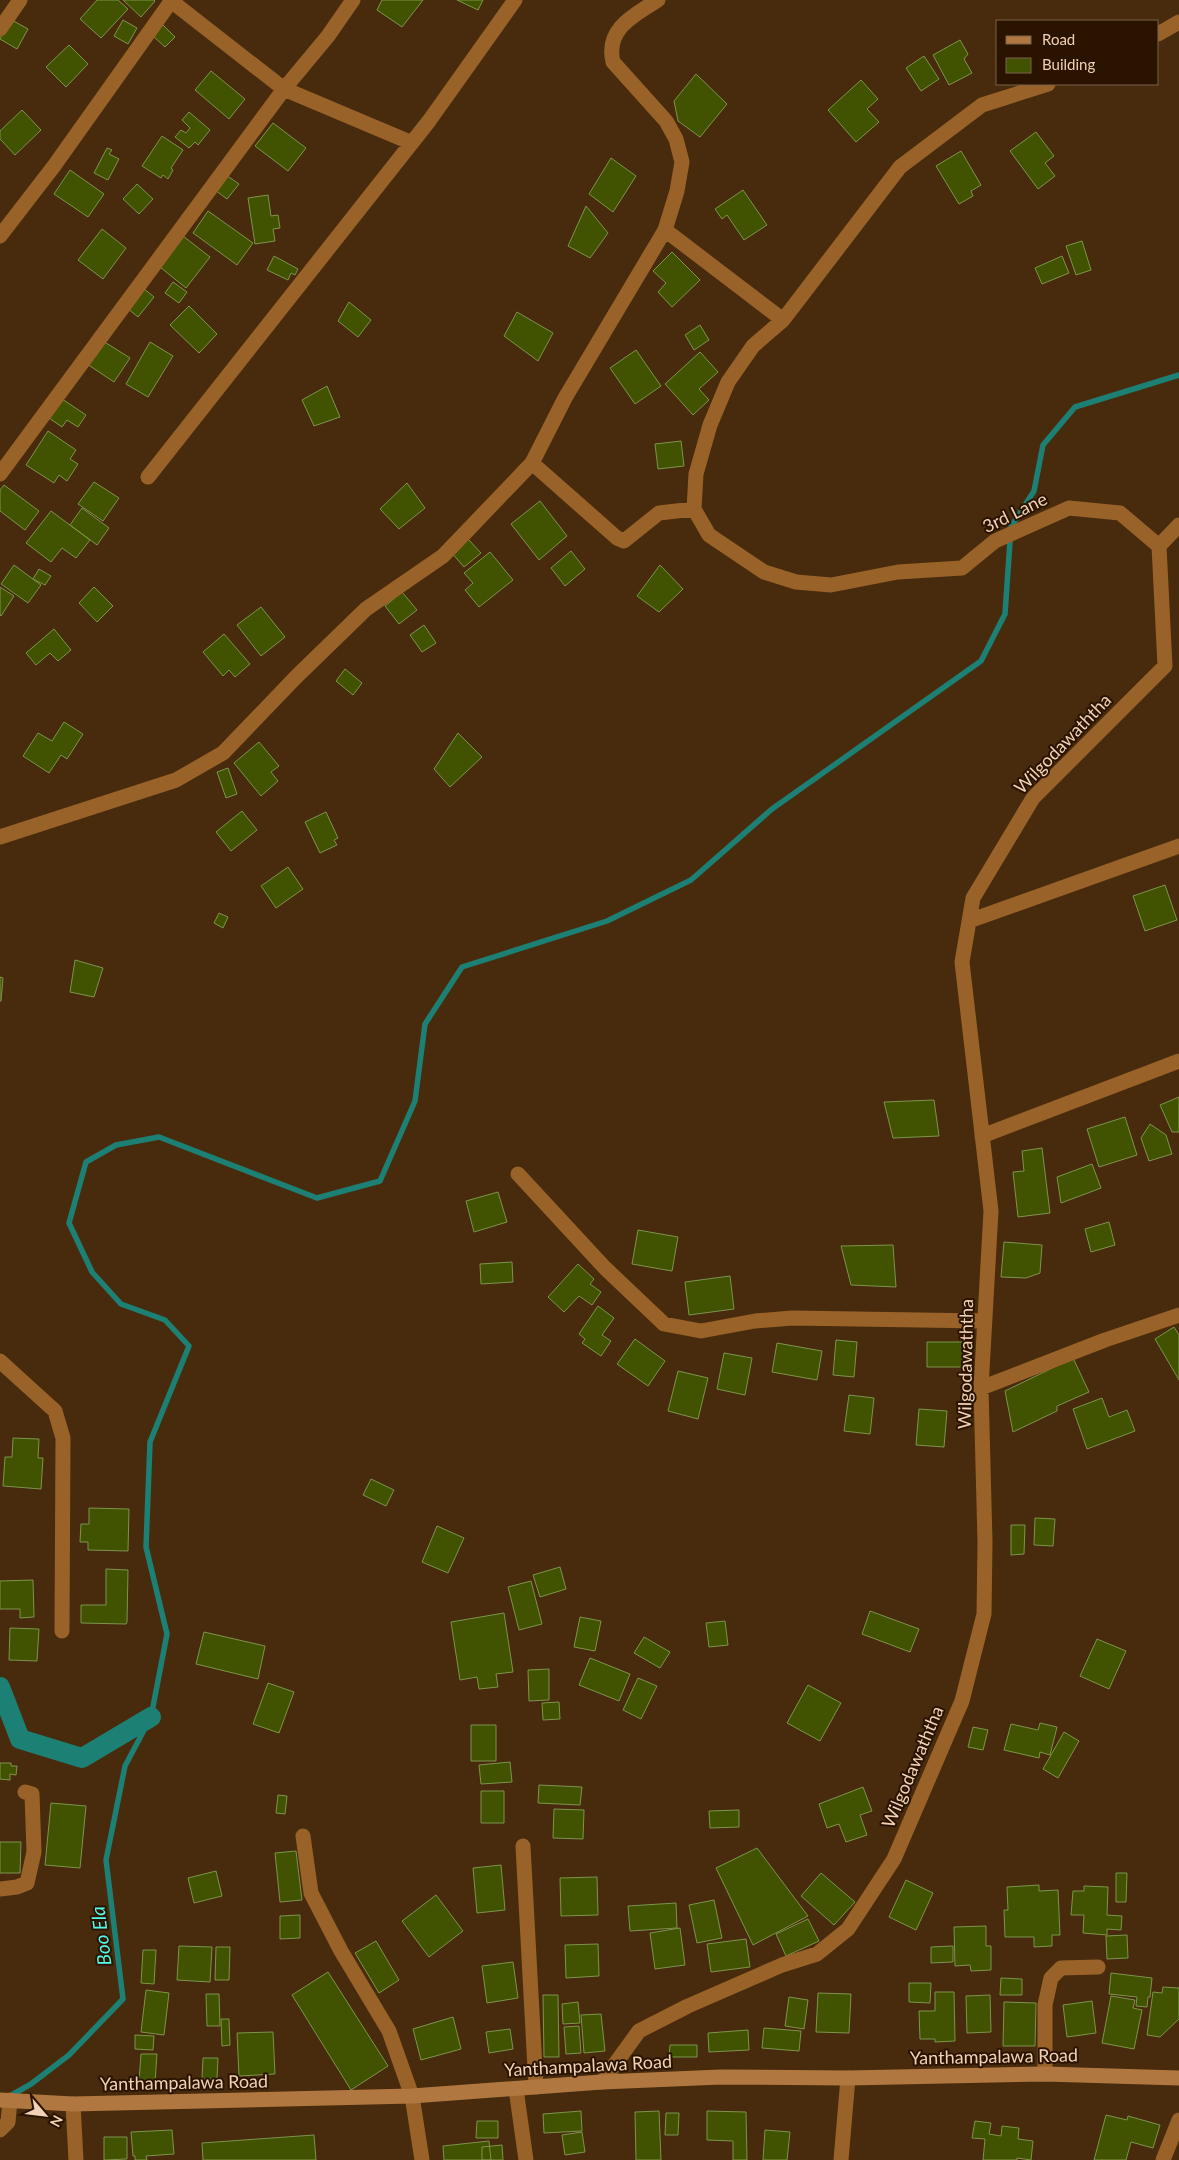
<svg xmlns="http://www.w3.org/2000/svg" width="1179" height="2160" viewBox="0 0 1179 2160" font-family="Lato,sans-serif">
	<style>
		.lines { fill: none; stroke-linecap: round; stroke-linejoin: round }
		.stream { stroke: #1d8074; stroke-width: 5.5 }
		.canal { stroke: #1d8074; stroke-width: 20 }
		.building { fill: #415301; stroke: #7d944c }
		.street { stroke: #996229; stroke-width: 15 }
		.primary { stroke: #b07840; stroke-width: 15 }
		.labels { text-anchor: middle; stroke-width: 4; stroke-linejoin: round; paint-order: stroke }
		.street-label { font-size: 18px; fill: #f1d2b6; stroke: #2a1400 }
		.water-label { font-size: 19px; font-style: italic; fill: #54fde9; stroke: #2a1400 }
	</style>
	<rect width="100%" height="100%" fill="#482b0d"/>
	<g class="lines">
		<path class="stream" d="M10 2096 31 2084 69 2055 123 1999 106 1860 125 1766 151 1717 167 1634 146 1547 150 1442 189 1346 165 1320 121 1304 92 1272 69 1223 86 1162 116 1145 159 1137 317 1198 380 1181 415 1101 425 1024 462 967 607 921 691 880 772 809 981 661 1005 614 1011 527 1034 491 1043 445 1075 407 1179 375"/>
		<path class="canal" d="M0 1687 20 1739 82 1758 151 1717"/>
	</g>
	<path class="building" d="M97 0H118L128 9 101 38 80 19Z
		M123 0H154L155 1 141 17Z
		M382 0H423L402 27 377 10Z
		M457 0H483L478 10Z
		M10 19 28 29 17 49 0 39Z
		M123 20 137 28 128 44 114 36Z
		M163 25 175 37 165 47 152 35Z
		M960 40 968 54 964 59 972 73 949 85 933 55Z
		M69 45 88 64 66 87 46 67Z
		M924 56 939 79 921 91 906 68Z
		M211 71 245 99 229 119 195 90Z
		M696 74 727 104 700 137 678 121 674 101Z
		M861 80 878 99 867 109 879 122 856 142 828 110Z
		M22 110 41 130 15 155 0 139V131Z
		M189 112 210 130 198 145 195 142 189 148 175 137 181 130 186 133 190 128 182 120Z
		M273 123 306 148 288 171 255 146Z
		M1036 132 1054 156 1045 163 1055 176 1038 189 1010 151Z
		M162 136 183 150 171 168 173 170 168 179 163 175 161 178 142 166Z
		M107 148 112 150 109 154 119 159 108 180 94 173Z
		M961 151 981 185 971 191 973 196 959 204 936 166Z
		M611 158 636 176 613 212 589 194Z
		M70 170 104 194 88 217 54 194Z
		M226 175 239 184 227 199 215 190Z
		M137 184 153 199 139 214 123 199Z
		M743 190 767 225 744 240 727 215 722 219 715 209Z
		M268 195 271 216 278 215 280 228 273 229 275 241 255 244 248 198Z
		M586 206 608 233 590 258 568 246Z
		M208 211 253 243 237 265 193 233Z
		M102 229 126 248 103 279 78 260Z
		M183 236 210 257 186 288 160 267Z
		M1082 241 1091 270 1076 275 1066 246Z
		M672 252 700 280 672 307 658 292 666 283 653 271Z
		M274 256 298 269 295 275 291 273 288 280 267 270Z
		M1062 256 1069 273 1042 284 1035 268Z
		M173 282 187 292 179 303 165 293Z
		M143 288 154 297 138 317 127 308Z
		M349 302 371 320 358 337 338 321Z
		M189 306 217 334 199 353 170 325Z
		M517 312 553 333 538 361 504 336Z
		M700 325 709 340 694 350 685 335Z
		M103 341 130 358 114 382 87 364Z
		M150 342 173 356 148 397 126 384Z
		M636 350 661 386 635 404 610 368Z
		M700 352 718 372 699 389 709 400 693 415 665 384Z
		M327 386 340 417 314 426 302 400Z
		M62 399 86 415 78 427 67 420 62 427 49 418Z
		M48 431 76 450 70 459 78 464 67 481 59 475 54 483 26 465Z
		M681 441 684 466 658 469 655 444Z
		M94 482 119 498 103 521 78 504Z
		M407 483 425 508 399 529 380 509Z
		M4 485 39 511 25 530 0 511V490Z
		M540 501 567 536 539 560 511 524Z
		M82 508 109 528 97 545 70 525Z
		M51 511 90 540 76 558 62 548 51 562 26 543Z
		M468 539 481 553 464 567 451 552Z
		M571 551 585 569 565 586 551 568Z
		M490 552 513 580 479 607 465 590 473 583 464 573Z
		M14 565 41 585 28 603 1 584Z
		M660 565 683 589 659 612 637 596Z
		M39 569 51 576 45 585 33 579Z
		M0 587 14 596 1 616 0 615Z
		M94 587 113 606 97 622 79 603Z
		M402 592 417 610 399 624 385 606Z
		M261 607 285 637 261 656 237 625Z
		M424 625 436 643 422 652 410 635Z
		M54 629 71 650 58 661 50 653 36 665 26 653Z
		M224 634 250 664 235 677 229 670 223 676 203 652Z
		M345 669 362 683 353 695 336 681Z
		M64 722 83 734 67 759 61 755 49 773 23 756 38 733 52 741Z
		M458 733 482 757 450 787 434 769Z
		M259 742 279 766 271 772 278 781 261 796 234 763Z
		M228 768 237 794 226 798 217 772Z
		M242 811 257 830 231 851 216 832Z
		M326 812 338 838 334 840 337 845 320 853 305 822Z
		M288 867 303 889 276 908 261 886Z
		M1165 885 1177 920 1145 931 1133 896Z
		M219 913 228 917 223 928 214 923Z
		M75 960 103 968 94 997 70 992Z
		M0 977 3 978 1 1001H0Z
		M1179 1097V1132H1172L1160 1105Z
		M934 1100 939 1136 893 1138 884 1102Z
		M1125 1117 1137 1155 1099 1167 1087 1129Z
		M1150 1124 1166 1135 1172 1154 1149 1161 1141 1138Z
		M1042 1148 1050 1213 1018 1217 1013 1172 1024 1171 1022 1151Z
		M1092 1164 1101 1188 1061 1203 1057 1177Z
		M498 1192 507 1222 474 1232 466 1201Z
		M1109 1222 1115 1245 1091 1252 1085 1229Z
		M638 1230 678 1237 672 1271 632 1264Z
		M1004 1242 1042 1245 1040 1273 1026 1278 1001 1277Z
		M893 1245 896 1287 851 1285 841 1246Z
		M512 1262 513 1282 481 1284 480 1264Z
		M578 1264 594 1279 590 1284 601 1292 592 1305 579 1296 564 1312 548 1297Z
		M730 1276 734 1309 689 1315 685 1282Z
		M598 1306 614 1318 602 1335 611 1341 601 1356 582 1343 585 1339 579 1334Z
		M1174 1327 1179 1335V1380L1155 1339Z
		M635 1339 665 1361 648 1386 617 1364Z
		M836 1340 857 1342 854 1377 833 1375Z
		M927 1342H969V1367H927Z
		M777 1343 822 1351 817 1380 772 1372Z
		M724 1353 752 1358 745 1395 717 1389Z
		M1073 1358 1089 1392 1057 1406V1411L1013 1432 1005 1391Z
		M678 1371 708 1378 698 1419 668 1411Z
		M849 1395 874 1398 870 1434 844 1431Z
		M1102 1398 1109 1417 1127 1410 1135 1431 1087 1449 1073 1409Z
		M919 1409 947 1411 944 1447 916 1445Z
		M13 1438 39 1439 38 1458H43L41 1489 3 1486 5 1457H12Z
		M371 1479 394 1490 386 1506 363 1495Z
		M89 1508 129 1509 128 1551 88 1550V1542H80L81 1524H89Z
		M1035 1518 1055 1519 1053 1546 1034 1545Z
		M1011 1525H1025L1024 1554 1011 1555Z
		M437 1526 464 1538 448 1573 422 1562Z
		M560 1567 566 1589 540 1597 533 1575Z
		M106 1569 128 1570 127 1622 126 1624 81 1623V1605H106Z
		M33 1580 34 1617 20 1618V1609H0V1581Z
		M531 1581 542 1624 519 1630 508 1587Z
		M870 1611 919 1629 910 1652 862 1634Z
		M504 1613 513 1672 496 1674 498 1687 479 1689 477 1677 460 1680 451 1622Z
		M580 1617 601 1621 595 1651 574 1647Z
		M725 1621 728 1645 709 1647 706 1623Z
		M10 1628 39 1629 37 1661 9 1660Z
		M204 1632 265 1646 258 1679 196 1664Z
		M644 1637 670 1652 660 1668 634 1653Z
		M1097 1639 1126 1651 1109 1689 1080 1676Z
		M590 1658 630 1674 619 1701 579 1685Z
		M549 1669V1700L529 1701 528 1670Z
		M638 1678 657 1686 641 1719 623 1710Z
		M268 1683 294 1692 279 1733 253 1724Z
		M808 1685 841 1703 820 1741 787 1723Z
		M559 1702 560 1719 543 1720 542 1703Z
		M1040 1723 1057 1727 1050 1755 1040 1752 1039 1758 1004 1750 1011 1724 1038 1730Z
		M471 1725H496V1761H471Z
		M973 1727 988 1730 983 1750 968 1747Z
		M1064 1732 1079 1741 1058 1778 1043 1769Z
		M510 1762 512 1782 481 1784 479 1765Z
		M0 1763H11V1766H17L16 1775 10 1774V1780L0 1779Z
		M539 1785 582 1787 580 1805 538 1803Z
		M863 1787 872 1811 860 1815 867 1835 846 1842 839 1824 827 1828 819 1804Z
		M481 1791H504V1823H481Z
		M278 1795 287 1796 285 1814 276 1813Z
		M51 1803 86 1806 80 1868 45 1865Z
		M554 1809 584 1810 583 1839 553 1838Z
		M739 1810V1827L710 1828 709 1811Z
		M0 1842H21L20 1873H0Z
		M757 1848 808 1916 753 1945 716 1868Z
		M296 1851 302 1900 280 1902 275 1853Z
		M501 1865 505 1910 477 1913 473 1868Z
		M216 1871 222 1896 194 1903 188 1878Z
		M821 1873 855 1902 834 1925 801 1896Z
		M1116 1873H1127L1126 1902H1116Z
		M597 1877 598 1915 561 1916 560 1878Z
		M906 1880 933 1893 916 1930 889 1917Z
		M1039 1885V1891L1058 1890 1060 1935H1052V1946L1034 1947V1937H1005L1004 1910H1008L1007 1887Z
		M1084 1886 1108 1887 1107 1915 1122 1916 1121 1930 1107 1929V1935L1083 1933 1084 1915H1071L1073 1891H1084Z
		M436 1895 463 1931 429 1957 402 1921Z
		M714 1900 722 1938 697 1943 689 1905Z
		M676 1903 677 1928 630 1931 628 1906Z
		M300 1915V1938L280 1939V1916Z
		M808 1919 819 1941 786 1956 776 1934Z
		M986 1926V1946H991V1970L971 1971 970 1965 955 1966 954 1927Z
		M680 1928 685 1965 655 1969 650 1933Z
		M1127 1935 1128 1958 1107 1959 1106 1936Z
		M746 1939 750 1967 711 1972 707 1944Z
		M376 1941 399 1980 379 1993 355 1953Z
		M598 1944 599 1976 566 1978 565 1945Z
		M179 1946 212 1947 210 1982 177 1980Z
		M953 1946V1962L931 1963V1947Z
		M216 1947H230L229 1980H215Z
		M143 1950H156L154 1984 141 1983Z
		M513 1962 518 1998 487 2003 482 1966Z
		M328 1972 388 2066 351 2090 292 1995Z
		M1111 1973 1152 1978 1150 1997H1148L1147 2007 1136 2006 1137 1997 1109 1994Z
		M1001 1978 1022 1979V1995H1000Z
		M909 1983H931L930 2003 909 2002Z
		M1163 1987 1179 1988V2019L1160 2037 1147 2035 1153 1992 1162 1993Z
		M146 1990 169 1993 164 2035 141 2032Z
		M935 1992H954L955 2041 935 2042V2039H920L919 2011H935Z
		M818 1993 851 1994 849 2033 816 2032Z
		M206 1994H219L220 2026H207Z
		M543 1995H558L559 2057H544Z
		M990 1995 991 2032 967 2033 966 1996Z
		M1111 1996 1135 2000 1133 2008 1142 2010 1134 2049 1102 2043Z
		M789 1997 808 2000 804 2029 785 2026Z
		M1092 2001 1096 2033 1067 2037 1063 2005Z
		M578 2002 580 2023 563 2024 562 2004Z
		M1004 2002 1036 2003 1035 2046H1003Z
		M601 2014 605 2051 584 2053 581 2015Z
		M453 2017 461 2049 421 2060 413 2029Z
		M221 2019H229L230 2045 222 2046Z
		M579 2026 581 2053 566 2054 564 2027Z
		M764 2028 801 2031 799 2051 762 2048Z
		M510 2029 513 2049 489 2053 486 2032Z
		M748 2030 749 2050 709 2052 708 2033Z
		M273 2032 275 2074 239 2076 237 2033Z
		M135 2035 154 2036 153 2050 135 2049Z
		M670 2045H697V2057H669Z
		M141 2054H157L155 2082 139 2081Z
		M203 2058H218L217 2079H202Z
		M581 2111 582 2131 544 2133 543 2114Z
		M659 2111 661 2160H636L635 2112Z
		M707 2111 746 2112 747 2160H733V2141L707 2140Z
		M666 2113H679L678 2135H665Z
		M1106 2115 1127 2120 1128 2116 1160 2125 1153 2148 1131 2142 1126 2160H1094Z
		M477 2121H498V2138H476Z
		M975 2121 991 2123 989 2134 1001 2136 1002 2126 1019 2128 1018 2139 1033 2141 1031 2160 1017 2158V2160H983L985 2139 972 2138Z
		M172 2130 174 2154 146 2156 147 2160H135V2156H133L131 2132Z
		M765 2130 790 2132 787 2160H763Z
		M582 2132 585 2152 565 2155 562 2135Z
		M314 2135 316 2160H203L202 2143Z
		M104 2137H127V2159L104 2160Z
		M489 2141 491 2160H444L443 2146Z
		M502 2145 503 2160H482V2147Z"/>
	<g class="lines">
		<path class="street" d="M170 0 284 89 412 143
			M0 29 20 0
			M1158 34 1179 22
			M1048 84 982 105 900 167 783 320 753 346 728 382 710 425 696 474 694 509 709 535 764 572 796 582 831 585 898 572 962 568 995 541 1069 508 1120 513 1159 546
			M665 230 783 320
			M0 236 54 166 172 0
			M532 463 617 538 624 541 659 513 694 509
			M0 474 284 89 328 36 353 0
			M148 477 429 121 515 0
			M1159 546 1179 525
			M0 837 176 780 223 753 296 677 366 609 443 556 532 463 565 398 665 230 677 191 682 162 676 139 666 121 613 62C605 29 634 15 658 0
			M969 921 1179 846
			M982 1136 1179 1061
			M518 1174 605 1268 664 1324 701 1331 755 1321 792 1318 984 1321
			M0 1361 55 1411 63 1438 62 1631
			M981 1388 1105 1340 1179 1315
			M303 1836 311 1893 341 1951 389 2031 412 2096 422 2160
			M523 1846 536 2087
			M0 1889 17 1887 27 1883 34 1852 32 1794 25 1792
			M1045 2074V2005L1051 1978 1061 1968 1098 1967
			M602 2082 639 2031 688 2006 782 1965 817 1954 848 1929 894 1859 962 1701 984 1614 985 1542 981 1388 991 1211 962 962 973 898 1033 798 1165 666 1159 546
			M516 2089 526 2160
			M73 2104 76 2160
			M0 2130 8 2122 10 2100
			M841 2160 848 2078
			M1163 2160 1179 2120"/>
		<path class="primary" d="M0 2100 73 2104 412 2096 602 2082 721 2077 848 2078 1045 2074 1179 2078"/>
	</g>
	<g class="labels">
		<g class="street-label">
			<text transform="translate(1015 513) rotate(-26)" y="6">3rd Lane</text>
			<text transform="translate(1063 744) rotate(-46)" y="6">Wilgodawaththa</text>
			<text transform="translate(966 1364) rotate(-89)" y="6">Wilgodawaththa</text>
			<text transform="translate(913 1767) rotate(-67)" y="6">Wilgodawaththa</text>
			<text transform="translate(994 2057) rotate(-1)" y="6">Yanthampalawa Road</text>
			<text transform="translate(588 2066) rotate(-3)" y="6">Yanthampalawa Road</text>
			<text transform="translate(184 2083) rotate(-1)" y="6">Yanthampalawa Road</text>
		</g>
		<g class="water-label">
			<text transform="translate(101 1936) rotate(-97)" y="7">Boo Ela</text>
		</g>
	</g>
	<rect x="996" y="20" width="162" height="65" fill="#2a1400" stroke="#7a6049"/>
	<rect x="1006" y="36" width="25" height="8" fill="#b07840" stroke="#7a6049"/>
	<text x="1042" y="45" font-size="15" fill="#f1d2b6">Road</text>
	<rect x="1006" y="58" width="25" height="15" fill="#415301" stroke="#7a6049"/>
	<text x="1042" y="70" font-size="15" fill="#f1d2b6">Building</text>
	<g transform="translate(45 2115) rotate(118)" stroke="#2a1400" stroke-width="4" paint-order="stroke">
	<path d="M0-4L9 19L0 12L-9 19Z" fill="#f1d2b6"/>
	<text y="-8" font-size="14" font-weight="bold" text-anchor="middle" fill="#f1d2b6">N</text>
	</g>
</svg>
